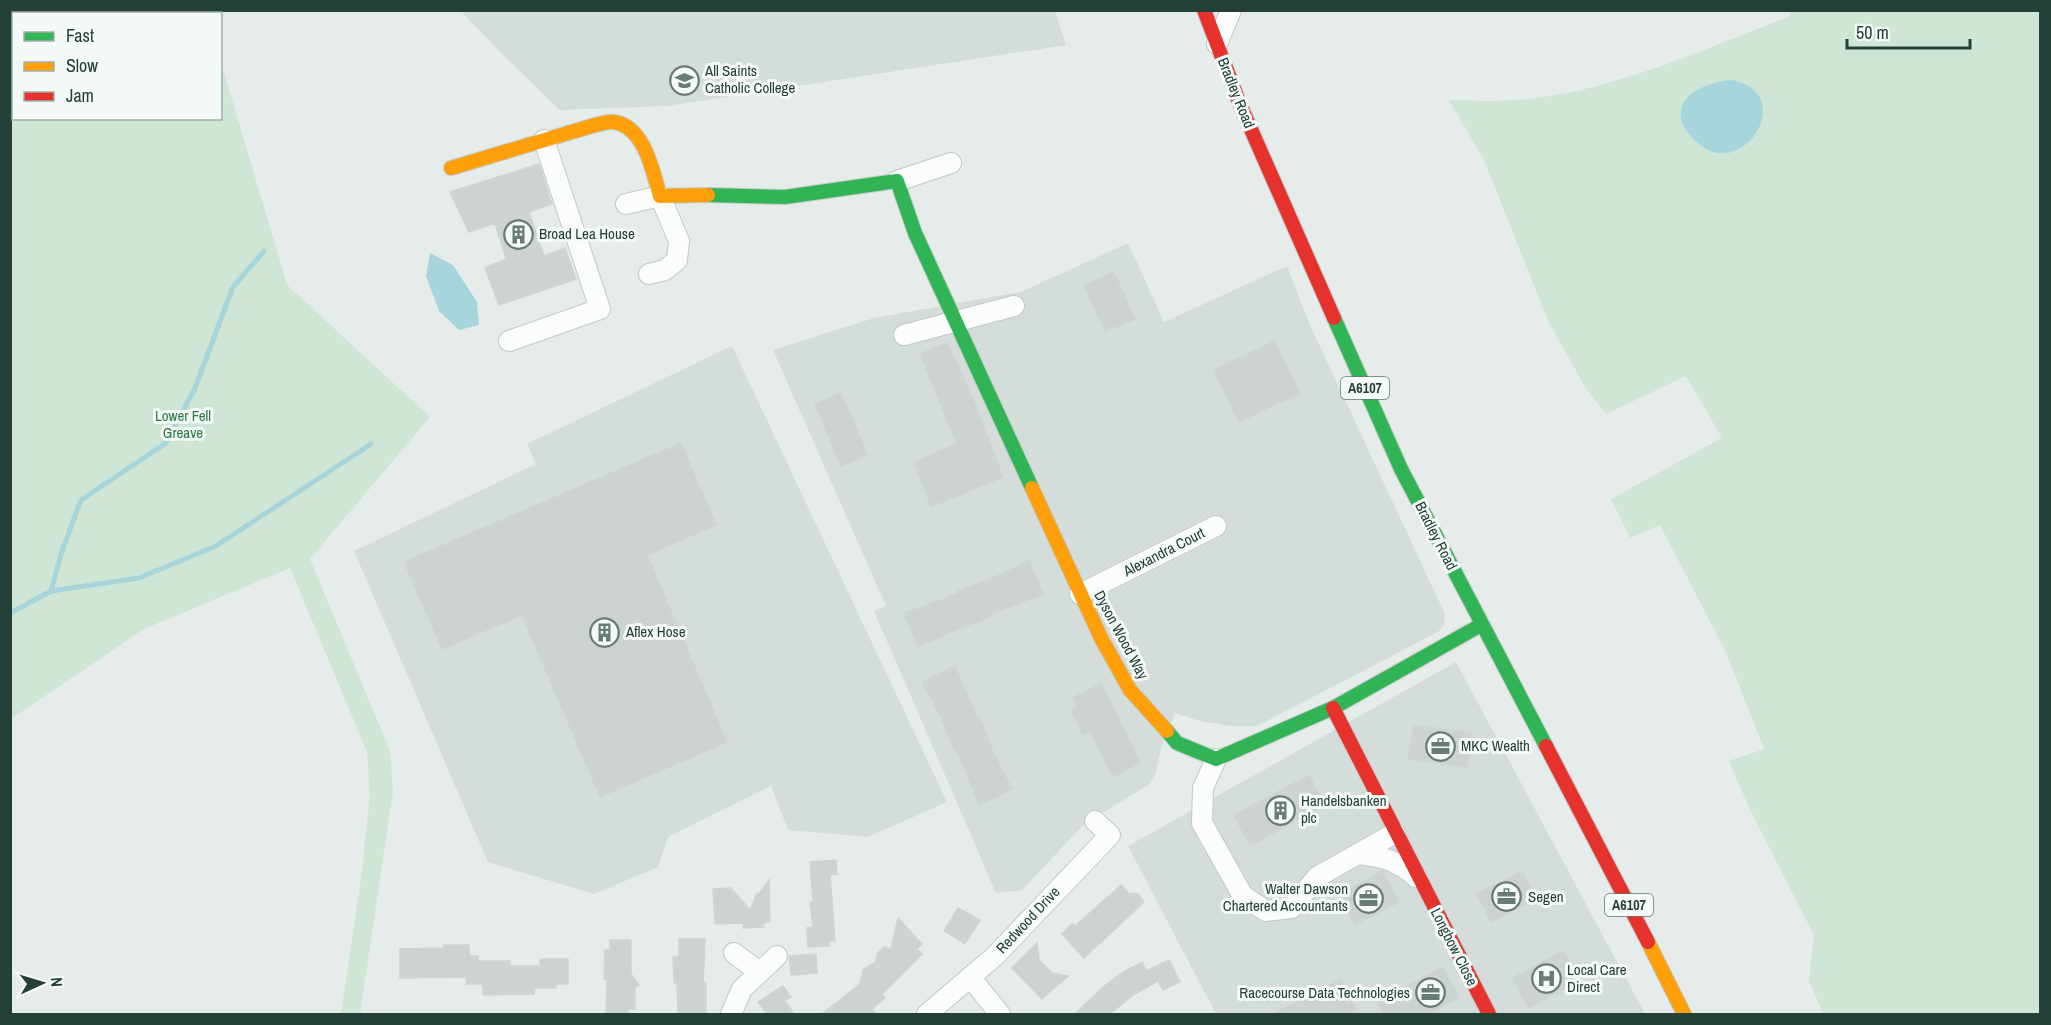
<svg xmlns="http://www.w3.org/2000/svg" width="2051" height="1025" viewBox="0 0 2051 1025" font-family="'Archivo Narrow',sans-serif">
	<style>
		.built { fill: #d4ddd9 }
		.green { fill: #cfe5d5 }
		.water { fill: #a6d6db }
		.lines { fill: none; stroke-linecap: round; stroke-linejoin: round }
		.stream { stroke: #a6d6db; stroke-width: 5 }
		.building { fill: #cdd3d0; stroke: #cfd5d2; stroke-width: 1.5 }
		.street-casing { stroke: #c3c9c6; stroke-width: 22 }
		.fast-casing { stroke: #c1c9c6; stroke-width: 16 }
		.slow-casing { stroke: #c1c9c6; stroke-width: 16 }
		.jam-casing { stroke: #c1c9c6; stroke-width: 16 }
		.street { stroke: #fbfcfc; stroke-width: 20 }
		.fast { stroke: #30b455; stroke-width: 14 }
		.slow { stroke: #ff9f0a; stroke-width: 14 }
		.jam { stroke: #e5322d; stroke-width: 14 }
		.labels { text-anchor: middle; stroke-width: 6; stroke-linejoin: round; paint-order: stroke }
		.shield { fill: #f4faf7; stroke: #617871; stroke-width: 1.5 }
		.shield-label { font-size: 14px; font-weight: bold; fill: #224037 }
		.poi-label { font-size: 15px; fill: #224037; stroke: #f4faf7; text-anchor: start }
		.street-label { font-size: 15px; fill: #224037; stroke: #f4faf7 }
		.park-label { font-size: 15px; fill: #2a7945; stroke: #f4faf7 }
	</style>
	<rect width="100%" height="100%" fill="#e6ece9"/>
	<path class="built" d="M461 11H1055L1066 45 667 106 560 110 501 53Z
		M1128 243 1164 322 1287 266 1309 323 1445 614 1444 625 1438 632 1257 726H1230L1200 721 1175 713 1161 749 1156 772 1150 784 1084 824 1022 890 996 893 874 611 886 606 773 350 874 318 1021 292Z
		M732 346 947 802 868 837 788 830 771 786 668 837 658 867 594 894 488 862 354 551 536 464 527 444Z
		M1456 662 1645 1014H1216L1128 846Z"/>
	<path class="green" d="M11 10 205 11 206 13 14 14V118H220L221 62 287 285 430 417 310 559 390 751 393 791 360 1014H341L361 879 370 795 367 752 290 568 144 629 11 719Z
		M1792 11H2040V1014H1823L1809 980 1814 935 1751 812 1729 761 1764 749 1726 652 1660 525 1630 538 1611 499 1722 438 1686 376 1606 414 1587 390 1548 321 1485 162 1449 100C1478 101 1507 102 1536 98 1620 88 1709 47 1788 17Z"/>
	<path class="water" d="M1732 80C1799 94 1743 180 1700 145 1658 111 1691 83 1732 80Z
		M430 253 453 265 477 302 479 325 459 330 439 311 426 276Z"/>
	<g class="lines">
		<path class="stream" d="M51 591 139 578 216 546 371 444
			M10 613 51 591 62 551 81 500 166 443 195 388 233 287 264 251"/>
	</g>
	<path class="building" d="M539 164 552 204 529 212 544 256 565 248 576 279 499 305 485 268 506 259 495 223 469 232 450 192Z
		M1114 272 1135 319 1105 332 1084 285Z
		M1274 341 1300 393 1239 422 1214 370Z
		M947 343 972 396 1003 477 931 507 914 462 957 444 920 354Z
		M841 393 868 455 841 466 815 404Z
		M681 443 716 525 647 555 727 742 600 797 522 615 442 649 404 562Z
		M1029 561 1043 594 989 615 990 617 955 630 918 647 904 613 942 600 958 593 957 591 993 578Z
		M955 666 978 720 980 719 994 754 1012 789 979 805 964 767 957 752H955L941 717 922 682Z
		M1101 683 1140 763 1113 777 1090 731 1083 735 1071 711 1078 707 1074 697Z
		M1414 725 1472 733 1467 767 1408 759Z
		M1309 775 1325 805 1250 846 1234 815Z
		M836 860 837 874 830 875 835 941H829V946L808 947 807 928 813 927 810 902H813L810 862Z
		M1383 871 1399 902 1355 925 1339 894Z
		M1522 871 1536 899 1491 922 1477 894Z
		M769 880 770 921 762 924 764 927 743 928 744 923 715 924 713 889 731 888 750 910 757 893 759 894Z
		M1121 885 1128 893 1138 894 1144 902 1084 958 1062 934 1072 924 1075 926Z
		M958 908 980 920 965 944 944 931Z
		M898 918 922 944 917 949 922 954 882 994 885 998 872 1009 876 1014H822L860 984 863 970 876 962 877 954 884 947 891 949Z
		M679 939H705L703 983H706V1014H678L677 983H674L673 957H679Z
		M610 940H631V974L639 985 635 987V1009H628V1014H606L607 979H604L605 950H610Z
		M1037 943 1039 960 1052 973 1068 976 1042 999 1012 968Z
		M444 945H469V956H478V961H510V966H540V959H568V984H556V988H535L534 994 483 995V984H466V977L400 978V949L444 948Z
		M1563 951 1579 981 1529 1008 1512 978Z
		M816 954 817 973 791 975 789 956Z
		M1169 960 1180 982 1163 990 1158 981 1133 995 1110 1014H1075L1103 987 1122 973 1142 962 1146 971Z
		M1443 967 1459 998 1428 1014H1384L1377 1002Z
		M1341 979 1356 1009 1346 1014H1273Z
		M783 986 791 997 785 1001 794 1014H767L758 1002Z"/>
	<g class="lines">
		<defs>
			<path id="street" d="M1217 44 1231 10
				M897 181 951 163
				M626 204 660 196 679 241 677 260 665 270 649 274
				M904 335 1014 306
				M509 341 600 309 544 140
				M1080 594 1216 526
				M1216 759 1203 788 1202 823 1243 896 1266 911 1292 908 1317 877 1395 833
				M1358 854C1383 857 1397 860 1416 877
				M734 953 759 972
				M970 977 1000 1014
				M731 1014 742 989 777 956
				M927 1014 995 956 1110 835 1095 821"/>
			<path id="fast" d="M708 195 785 197 897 181 915 233 1032 488
				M1334 318 1401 469 1546 746
				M1167 731 1177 743 1216 759 1333 708 1481 625"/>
			<path id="slow" d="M451 168 595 125C601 124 608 121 614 122 645 127 653 172 660 196L708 195
				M1032 488 1101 638 1130 690 1167 731
				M1648 942 1684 1014"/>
			<path id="jam" d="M1204 10 1239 102 1334 318
				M1333 708 1489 1014
				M1546 746 1648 942"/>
		</defs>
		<use href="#street" class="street-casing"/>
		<use href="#fast" class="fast-casing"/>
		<use href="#slow" class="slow-casing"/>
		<use href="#jam" class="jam-casing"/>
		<use href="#street" class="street"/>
		<use href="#fast" class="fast"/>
		<use href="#slow" class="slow"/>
		<use href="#jam" class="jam"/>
	</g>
	<defs>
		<symbol id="school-ring" viewBox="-11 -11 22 22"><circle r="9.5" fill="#f4faf7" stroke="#677c75" stroke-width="1.5"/><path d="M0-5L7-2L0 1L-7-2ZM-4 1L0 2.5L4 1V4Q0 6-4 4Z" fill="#677c75"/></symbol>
		<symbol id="building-ring" viewBox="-11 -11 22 22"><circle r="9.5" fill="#f4faf7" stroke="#677c75" stroke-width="1.5"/><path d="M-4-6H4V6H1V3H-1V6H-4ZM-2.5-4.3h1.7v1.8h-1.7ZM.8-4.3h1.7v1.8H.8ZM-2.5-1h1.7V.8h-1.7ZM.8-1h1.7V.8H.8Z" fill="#677c75"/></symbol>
		<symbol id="office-ring" viewBox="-11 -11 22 22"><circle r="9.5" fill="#f4faf7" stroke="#677c75" stroke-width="1.5"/><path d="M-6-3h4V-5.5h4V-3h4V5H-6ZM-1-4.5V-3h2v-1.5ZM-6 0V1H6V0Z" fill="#677c75"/></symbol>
		<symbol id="hospital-ring" viewBox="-11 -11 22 22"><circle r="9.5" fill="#f4faf7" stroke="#677c75" stroke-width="1.5"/><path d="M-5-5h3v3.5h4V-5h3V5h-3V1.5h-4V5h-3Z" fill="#677c75"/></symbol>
	</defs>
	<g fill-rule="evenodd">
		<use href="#school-ring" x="668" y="64" width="33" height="33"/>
		<use href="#building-ring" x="502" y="218" width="33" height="33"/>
		<use href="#building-ring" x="588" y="616" width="33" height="33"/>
		<use href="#office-ring" x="1424" y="730" width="33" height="33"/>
		<use href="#building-ring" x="1264" y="794" width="33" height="33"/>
		<use href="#office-ring" x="1490" y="880" width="33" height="33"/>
		<use href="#office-ring" x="1352" y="882" width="33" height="33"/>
		<use href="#hospital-ring" x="1530" y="962" width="33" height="33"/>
		<use href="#office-ring" x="1414" y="976" width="33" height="33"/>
	</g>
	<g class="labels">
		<g class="shield">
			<rect x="1341" y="377" width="48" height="22" rx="4.5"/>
			<rect x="1605" y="894" width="48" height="22" rx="4.5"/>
		</g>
		<g class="shield-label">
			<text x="1365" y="393">A6107</text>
			<text x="1629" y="910">A6107</text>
		</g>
		<g class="poi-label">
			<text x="705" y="76">All Saints<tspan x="705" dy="17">Catholic College</tspan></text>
			<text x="539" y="239">Broad Lea House</text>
			<text x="626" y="637">Aflex Hose</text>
			<text x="1461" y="751">MKC Wealth</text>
			<text x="1301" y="806">Handelsbanken<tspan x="1301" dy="17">plc</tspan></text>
			<text x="1348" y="894" text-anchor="end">Walter Dawson<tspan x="1348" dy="17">Chartered Accountants</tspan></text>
			<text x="1528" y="902">Segen</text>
			<text x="1567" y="975">Local Care<tspan x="1567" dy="17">Direct</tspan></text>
			<text x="1410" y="998" text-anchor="end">Racecourse Data Technologies</text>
		</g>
		<g class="street-label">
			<text transform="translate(1236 93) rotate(68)" y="5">Bradley Road</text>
			<text transform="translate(1436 536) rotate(63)" y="5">Bradley Road</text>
			<text transform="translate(1164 552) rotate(-27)" y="5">Alexandra Court</text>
			<text transform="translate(1121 635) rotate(62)" y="5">Dyson Wood Way</text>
			<text transform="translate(1028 920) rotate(-47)" y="5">Redwood Drive</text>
			<text transform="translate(1454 947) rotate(63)" y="5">Longbow Close</text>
		</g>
		<g class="park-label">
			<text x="183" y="421">Lower Fell<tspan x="183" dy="17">Greave</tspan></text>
		</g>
	</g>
	<rect width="2051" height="1025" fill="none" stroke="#224037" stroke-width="24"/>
	<rect x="12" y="12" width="210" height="108" fill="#f4faf7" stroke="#a0b0aa" stroke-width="1.5"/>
	<rect x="24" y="32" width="30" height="9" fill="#30b455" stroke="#a0b0aa" stroke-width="1.5"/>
	<text x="66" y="42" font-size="18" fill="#224037">Fast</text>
	<rect x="24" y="62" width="30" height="9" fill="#ff9f0a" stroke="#a0b0aa" stroke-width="1.5"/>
	<text x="66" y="72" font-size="18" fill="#224037">Slow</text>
	<rect x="24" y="92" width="30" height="9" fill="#e5322d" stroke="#a0b0aa" stroke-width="1.5"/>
	<text x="66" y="102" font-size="18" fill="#224037">Jam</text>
	<g transform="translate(42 983) rotate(86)" stroke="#f4faf7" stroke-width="4.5" paint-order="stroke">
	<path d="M0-4.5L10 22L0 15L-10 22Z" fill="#224037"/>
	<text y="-9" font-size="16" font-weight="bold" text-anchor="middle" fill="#224037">N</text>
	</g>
	<path d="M1847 39v9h123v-9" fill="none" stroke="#224037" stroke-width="3"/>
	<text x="1856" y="39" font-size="18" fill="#224037" stroke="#f4faf7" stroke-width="4.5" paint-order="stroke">50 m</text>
</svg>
